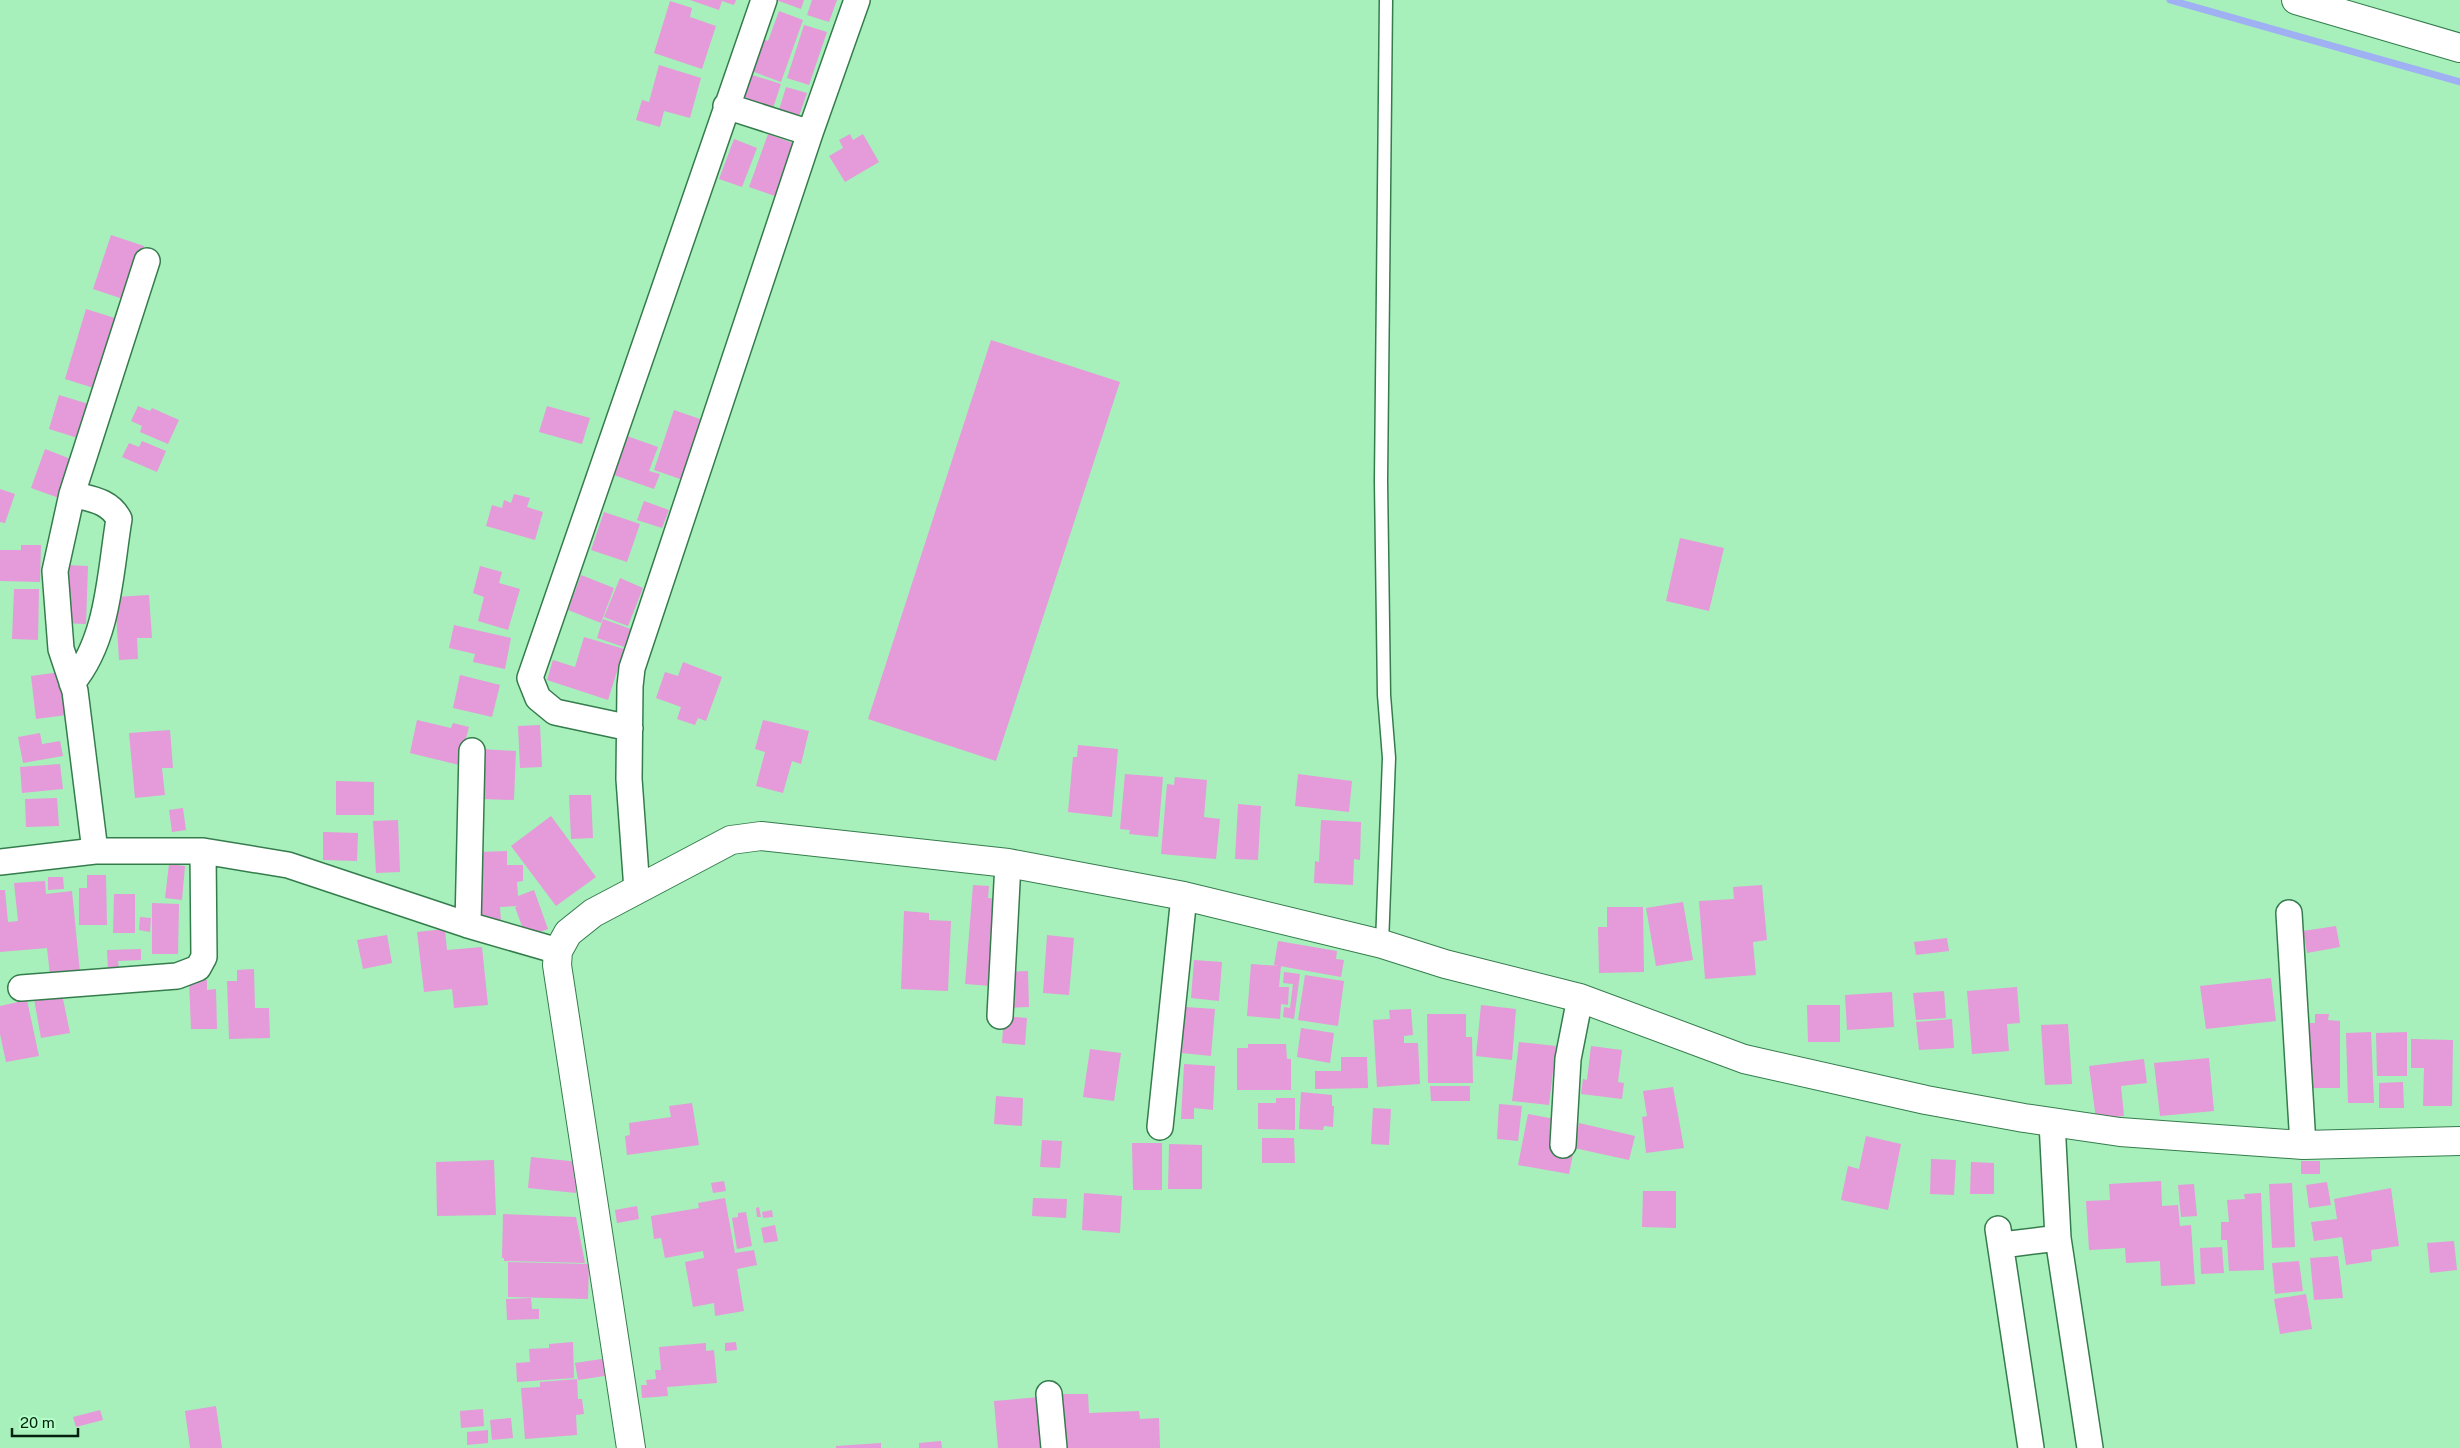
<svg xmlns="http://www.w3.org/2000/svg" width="2460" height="1448" viewBox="0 0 2460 1448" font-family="'Public Sans',sans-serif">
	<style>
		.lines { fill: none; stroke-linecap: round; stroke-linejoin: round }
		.stream { stroke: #9fb1f3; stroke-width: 7 }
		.building { fill: #e59ad9 }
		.lane-casing { stroke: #357c4d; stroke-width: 15 }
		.street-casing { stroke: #357c4d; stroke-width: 28 }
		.secondary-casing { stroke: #357c4d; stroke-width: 30 }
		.lane { stroke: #fff; stroke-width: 12 }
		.street { stroke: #fff; stroke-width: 25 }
		.secondary { stroke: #fff; stroke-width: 28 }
	</style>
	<rect width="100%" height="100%" fill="#a7f0bb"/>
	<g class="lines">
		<path class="stream" d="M2170 0 2460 82"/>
	</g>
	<path class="building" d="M690 0H736L734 5 722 1 719 10Z
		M776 0H804L801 9Z
		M812 0H837L829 22 807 15Z
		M670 1 692 8 690 17 716 26 702 69 654 53Z
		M779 11 803 20 781 82 749 70 760 38 768 41Z
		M804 25 827 32 809 85 787 78Z
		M659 65 701 78 690 118 664 111 660 127 636 120 642 100 649 102Z
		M749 74 781 84 771 114 739 103Z
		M786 87 807 93 798 119 778 113Z
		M768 134 793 143 775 196 749 187Z
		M850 134 853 140 863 134 879 162 845 182 829 156 843 148 839 140Z
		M734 139 757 148 742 187 719 179Z
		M111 235 144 246 126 300 93 289Z
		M86 309 118 319 97 389 65 379Z
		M991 340 1120 382 996 761 868 719Z
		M59 395 92 405 81 439 49 429Z
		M138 406 150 411 152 408 179 420 168 444 140 432 142 426 131 421Z
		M547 406 590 418 582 444 539 432Z
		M674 410 703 420 683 480 654 470Z
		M627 436 658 447 649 471 660 474 654 489 614 475Z
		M142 441 166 451 157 472 122 457 129 443 139 447Z
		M45 449 76 461 62 499 31 488Z
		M0 489 15 494 5 523 0 522Z
		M514 494 530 498 527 507 543 512 535 540 486 526 492 505 502 508 504 500 511 503Z
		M644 501 669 510 662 528 637 520Z
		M604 512 640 524 627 562 591 550Z
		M1680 538 1724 548 1709 611 1666 601Z
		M21 545H41L40 582 0 581V550H21Z
		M65 565 88 566 86 624 62 623Z
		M480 566 502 572 499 583 520 589 508 630 478 621 484 597 473 593Z
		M581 575 614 588 601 623 568 610Z
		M620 578 643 588 628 626 604 617Z
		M14 589H39L38 640 12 639Z
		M149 595 152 638H137L138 659 119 660 115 597Z
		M603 619 631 629 624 647 597 638Z
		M454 625 511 638 505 669 473 662 475 654 449 648Z
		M584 637 624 649 608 700 547 680 553 660 575 667Z
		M683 662 722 677 706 721 698 718 695 725 677 719 681 707 656 698 665 672 678 676Z
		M61 672 67 715 36 719 31 676Z
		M460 675 500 685 492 717 453 708Z
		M417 720 451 728 453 723 469 727 459 765 410 753Z
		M763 720 809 731 801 764 792 761 783 793 756 786 765 752 755 749Z
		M540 725 542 767 520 768 518 726Z
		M170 730 173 768H162L165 795 135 798 129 733Z
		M40 733 42 744 60 741 63 756 23 763 18 737Z
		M1078 745 1118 749 1112 817 1068 812 1073 757H1077Z
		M482 749 516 751 514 800 481 799Z
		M60 764 63 789 22 793 20 767Z
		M1125 774 1163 777 1158 837 1129 834 1130 830 1120 829Z
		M1298 774 1352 781 1349 812 1295 806Z
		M1175 777 1207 780 1204 817 1220 819 1216 859 1161 854 1167 784 1174 785Z
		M336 781 374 782V815H336Z
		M569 795H591L593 838 571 839Z
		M57 798 59 826 26 827 25 799Z
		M1238 804 1261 806 1258 860 1235 859Z
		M183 808 186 830 172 832 169 810Z
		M551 816 596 877 556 906 511 846Z
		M398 820 400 872 376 873 373 821Z
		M1321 820 1361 822 1360 860 1354 859 1353 885 1314 883 1315 861 1319 862Z
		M323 832 358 833 357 861 323 860Z
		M507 851V865H523V881L517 882 518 896 534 890 548 929 526 937 515 907 518 906 500 907 501 921 482 922 480 852Z
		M169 864 185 866 182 900 165 898Z
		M87 875H106L107 925H79V888H87Z
		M48 877H63L64 889 48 890Z
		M45 881 46 894 72 891 80 973 50 976 47 948 0 952V890H5L8 922 18 921 14 883Z
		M973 885 989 886 988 898 999 899 991 986 965 984Z
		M1762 885 1767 940 1753 942 1756 975 1705 979 1699 901 1734 899 1733 887Z
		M114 894H135V933H113Z
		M1683 902 1693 960 1656 966 1646 908Z
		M152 903 179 904 178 954H152Z
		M1607 907H1643L1644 972 1599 973 1598 927H1607Z
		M904 911 929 913V920L951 921 948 991 901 989Z
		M140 917 151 918 150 932 139 930Z
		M2336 926 2340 947 2307 953 2303 931Z
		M445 929 447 950 482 947 488 1005 454 1008 452 989 424 992 417 932Z
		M387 935 392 963 363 969 357 940Z
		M1047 935 1074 938 1069 995 1043 993Z
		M1947 938 1949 951 1916 955 1914 942Z
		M1278 941 1337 951 1336 959 1344 960 1341 977 1274 965Z
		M141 949V960L118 961 119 968 108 969 107 950Z
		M1194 960 1222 962 1219 1001 1191 998Z
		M1251 964 1281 966 1279 987H1289L1288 1005 1281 1004 1280 1019 1247 1016Z
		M254 969 255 1008H269L270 1038 229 1039 227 981H237V970Z
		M1028 971 1029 1007 1005 1008 1004 972Z
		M1284 972 1300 974 1294 1019 1283 1017 1284 1007 1290 1008 1293 984 1283 983Z
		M1305 975 1344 981 1338 1026 1298 1020Z
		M2271 978 2276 1021 2206 1029 2200 986Z
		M207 980V990L216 989 217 1029H191L189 981Z
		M2017 987 2020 1023 2007 1024 2009 1051 1972 1054 1967 991Z
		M1944 991 1946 1018 1916 1020 1913 993Z
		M1892 992 1894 1027 1847 1030 1845 995Z
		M62 994 70 1033 41 1038 34 999Z
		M27 1000 39 1056 6 1062 0 1034V1006Z
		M1481 1005 1516 1009 1512 1060 1476 1056Z
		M1807 1005H1840V1042H1808Z
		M1185 1007 1215 1009 1211 1056 1182 1053Z
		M1411 1009 1413 1035 1404 1036V1043H1418L1420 1084 1377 1087 1373 1020 1390 1019 1389 1010Z
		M1427 1014H1466V1037H1472L1473 1083H1428Z
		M2315 1014H2329L2328 1020 2340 1021V1088H2305V1023H2315Z
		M1004 1016 1027 1018 1025 1045 1002 1043Z
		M1952 1019 1954 1048 1919 1050 1916 1022Z
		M2068 1024 2072 1084 2045 1085 2041 1025Z
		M1301 1028 1334 1033 1330 1063 1297 1057Z
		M2371 1032 2374 1103H2348L2346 1033Z
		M2407 1032V1076H2377L2376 1033Z
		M2411 1039 2453 1040 2452 1106H2423L2424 1068H2411Z
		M1519 1042 1556 1046 1549 1105 1512 1101Z
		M1248 1044H1286L1287 1059H1291V1090H1237V1048H1248Z
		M1591 1046 1622 1050 1618 1082 1624 1083 1622 1099 1581 1094 1583 1079 1587 1080Z
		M1090 1049 1121 1053 1114 1101 1083 1097Z
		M1341 1057H1367L1368 1088 1315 1089V1071H1341Z
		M2209 1058 2214 1111 2160 1116 2154 1063Z
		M2144 1059 2147 1083 2121 1086 2124 1116 2096 1119 2089 1066Z
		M1184 1064 1215 1066 1213 1110 1194 1108V1119H1181Z
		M2403 1082 2404 1108H2379V1083Z
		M1430 1086H1470V1101H1431Z
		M1673 1087 1684 1148 1646 1153 1642 1117 1647 1116 1643 1091Z
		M1301 1092 1332 1095V1106H1334L1333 1127 1324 1126 1323 1130 1299 1129Z
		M996 1096 1023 1098 1022 1126 994 1124Z
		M1276 1098H1295V1130L1258 1129V1103H1276Z
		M692 1103 699 1145 627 1155 625 1136 630 1135 629 1123 671 1117 669 1106Z
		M1499 1104 1522 1106 1518 1141 1497 1139Z
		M1373 1108 1391 1109 1389 1145 1371 1144Z
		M1528 1114 1560 1120 1554 1151 1573 1154 1569 1174 1518 1165Z
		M1579 1123 1635 1136 1629 1160 1574 1148Z
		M1866 1136 1901 1144 1888 1210 1841 1200 1848 1166 1859 1169Z
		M1262 1138H1294L1295 1163H1262Z
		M1042 1140 1062 1141 1060 1168 1040 1167Z
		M1132 1143H1162V1190H1133Z
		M1169 1144 1202 1145V1189H1168Z
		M531 1157 579 1162 576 1193 528 1188Z
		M1931 1159 1956 1160 1954 1195 1930 1194Z
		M494 1160 496 1215 437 1216 436 1162Z
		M2301 1161H2320V1174H2301Z
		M1971 1162 1994 1163V1194H1970Z
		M724 1181 726 1191 713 1193 711 1183Z
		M2161 1181 2162 1206 2178 1205 2180 1226 2191 1225 2195 1284 2161 1286 2160 1261 2126 1263 2125 1248 2089 1250 2086 1201 2110 1200 2109 1184Z
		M2327 1182 2331 1205 2309 1208 2306 1185Z
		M2292 1183 2295 1247 2272 1248 2269 1184Z
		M2194 1184 2197 1216 2181 1217 2178 1185Z
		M2391 1188 2399 1246 2371 1250 2372 1261 2346 1265 2342 1237 2314 1241 2311 1222 2337 1219 2334 1199Z
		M1643 1191H1676V1228L1642 1227Z
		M1084 1193 1122 1196 1120 1233 1082 1230Z
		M2261 1193 2264 1270 2229 1271 2227 1240H2221V1222H2229L2227 1200 2245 1199 2244 1194Z
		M725 1198 735 1253 754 1250 757 1265 737 1269 744 1311 715 1316 714 1303 693 1307 685 1262 704 1258 703 1251 665 1258 661 1238 654 1239 651 1216 699 1208 698 1203Z
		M1033 1198 1067 1199 1066 1218 1032 1216Z
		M637 1206 639 1219 617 1223 615 1210Z
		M759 1207 761 1217H757L756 1208Z
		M772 1210 773 1217 763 1218 762 1212Z
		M746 1212 752 1246 737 1249 732 1218 738 1217V1213Z
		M503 1214 576 1217 585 1263 504 1261V1258H502Z
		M775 1225 778 1241 764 1243 761 1228Z
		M2454 1241 2457 1270 2430 1273 2427 1243Z
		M2222 1247 2224 1273 2201 1274 2200 1248Z
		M2338 1256 2343 1298 2314 1300 2310 1258Z
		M2299 1261 2303 1291 2275 1294 2272 1263Z
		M508 1262 589 1264 588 1299 508 1297Z
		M2306 1294 2312 1329 2280 1334 2274 1299Z
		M531 1298 532 1309H539V1319L507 1320 506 1299Z
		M573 1342 574 1378 517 1382 516 1363 530 1362 529 1349 549 1348V1344Z
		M736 1342 737 1350 725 1351V1343Z
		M706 1343V1351L714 1350 717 1383 667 1387 668 1396 642 1398 641 1385H647L646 1380 656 1379 655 1370H661L659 1347Z
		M608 1358 611 1375 578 1380 575 1363Z
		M577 1379 578 1399H582L584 1414 576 1415 577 1435 525 1439 521 1388 540 1387V1382Z
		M1063 1394H1088L1089 1413 1139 1411 1140 1419 1159 1418 1160 1448H1065Z
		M1040 1397 1044 1439 1039 1440 1040 1448H998L994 1401Z
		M216 1406 222 1448H190L185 1411Z
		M483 1409 484 1426 461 1428 460 1411Z
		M100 1410 103 1420 76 1427 73 1417Z
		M511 1418 513 1438 492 1440 490 1420Z
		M488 1430V1443L467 1445V1432Z
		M941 1441 942 1448H919V1443Z
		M881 1443V1448H836V1446Z"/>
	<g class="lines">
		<defs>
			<path id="lane" d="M1382 944 1389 758 1384 695 1381 481 1386 0"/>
			<path id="street" d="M726 106 810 133
				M72 494C90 499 109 500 119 519 110 573 109 639 72 683
				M630 728 555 712 538 698 530 678 764 0
				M95 851 75 691 61 649 55 571 72 494 147 261
				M0 862 95 851H203L288 865 468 925 558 951
				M637 890 629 779 630 686 632 668 810 133 857 0
				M2289 913 2303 1145
				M468 925 472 751
				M21 988 177 976 198 968 204 957 203 851
				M1000 1016 1008 863
				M1160 1127 1184 896
				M1563 1145 1568 1059 1580 998
				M1998 1229 2031 1448
				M2058 1238 2090 1448
				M2002 1245 2058 1238 2052 1122
				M1049 1394 1054 1448"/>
			<path id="secondary" d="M2296 0 2460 48
				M631 1448 557 965 558 951 568 933 593 913 731 840 761 836 1008 863 1184 896 1382 944 1445 964 1580 998 1744 1059 1926 1100 2024 1118 2120 1132 2303 1145 2460 1141"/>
		</defs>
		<use href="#lane" class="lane-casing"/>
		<use href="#street" class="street-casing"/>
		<use href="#secondary" class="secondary-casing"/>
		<use href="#lane" class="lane"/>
		<use href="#street" class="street"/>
		<use href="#secondary" class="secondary"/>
	</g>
	<path d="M12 1428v8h66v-8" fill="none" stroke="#03210e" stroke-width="2.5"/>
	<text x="20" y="1428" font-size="15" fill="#03210e" stroke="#b4fec8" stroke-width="4" paint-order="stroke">20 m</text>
</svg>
